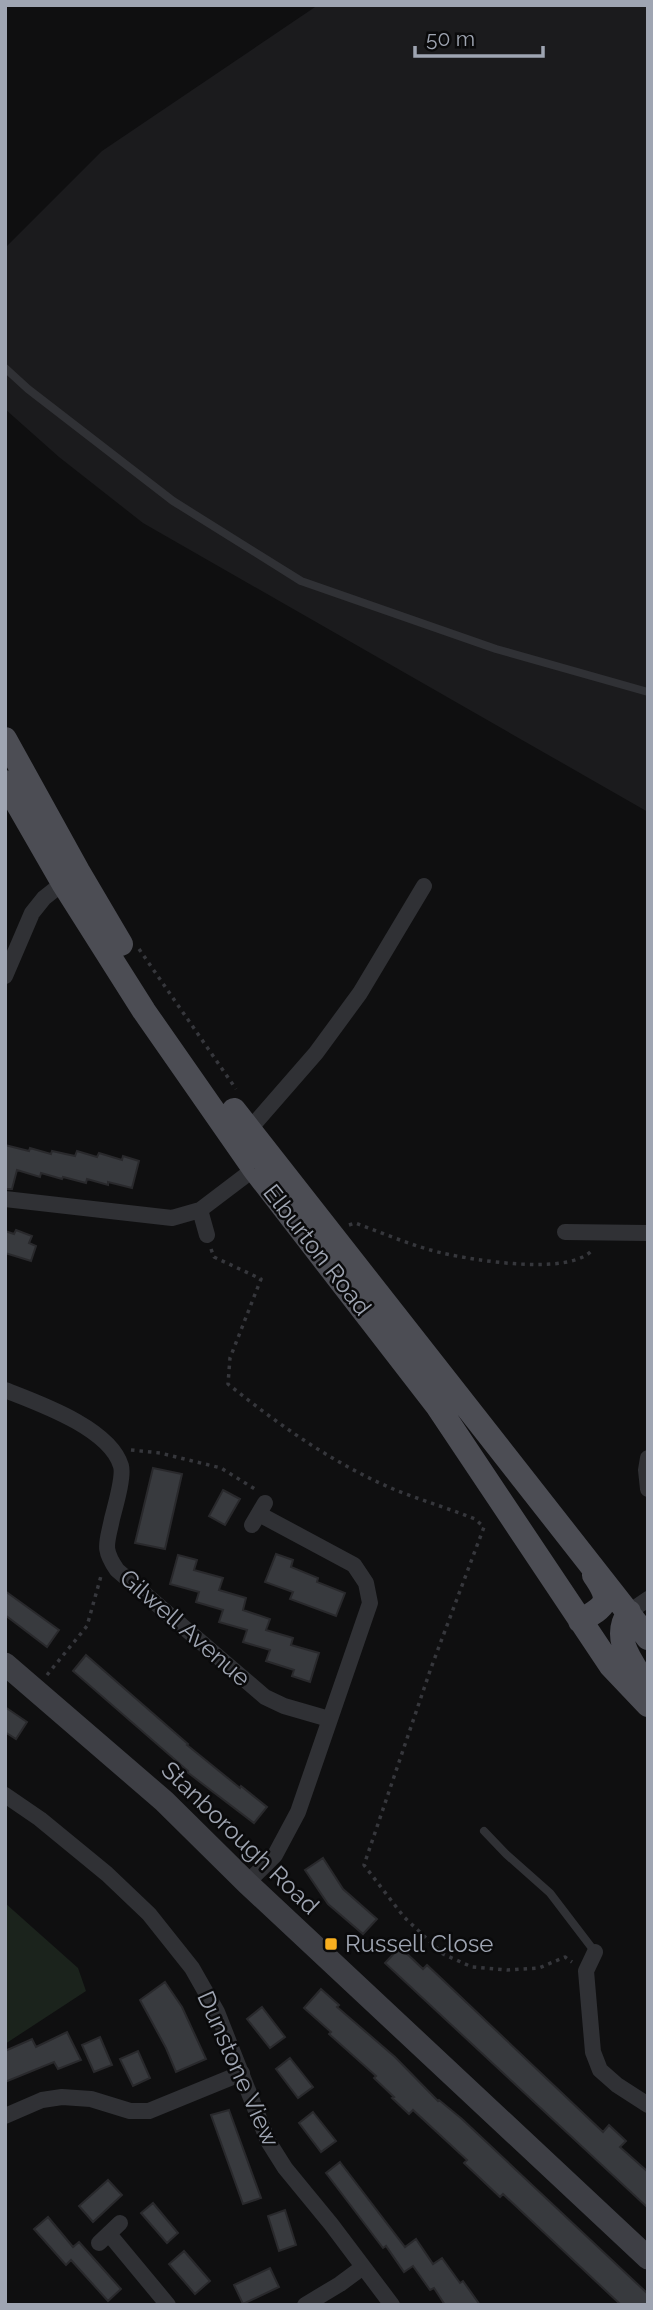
<svg xmlns="http://www.w3.org/2000/svg" width="653" height="2310" viewBox="0 0 653 2310" font-family="Raleway,sans-serif">
	<style>
		.built { fill: #1b1b1d }
		.green { fill: #1b231c }
		.building { fill: #383a3e; stroke: #29292c; stroke-width: 2 }
		.lines { fill: none; stroke-linecap: round; stroke-linejoin: round }
		.path { stroke: #36373c; stroke-width: 3.5; stroke-dasharray: 3.5 5; stroke-linecap: butt }
		.lane { stroke: #303135; stroke-width: 8 }
		.street { stroke: #303135; stroke-width: 16 }
		.secondary { stroke: #3e3f45; stroke-width: 23 }
		.primary { stroke: #4c4d54; stroke-width: 24 }
		.poi-dot { fill: #f8af1f; stroke: #0a0a0b; stroke-width: 2.5 }
		.labels { text-anchor: middle; stroke-width: 5; stroke-linejoin: round; paint-order: stroke }
		.street-label { font-size: 24px; fill: #9fa5b2; stroke: #0a0a0b }
		.poi-label { font-size: 24px; fill: #9fa5b2; stroke: #0a0a0b; text-anchor: start }
	</style>
	<rect width="100%" height="100%" fill="#0f0f10"/>
	<path class="built" d="M318 5H648V812L143 523 59 457 5 409V248L102 151Z"/>
	<path class="green" d="M5 1903 78 1968 86 1991 5 2044Z"/>
	<path class="building" d="M5 1145 29 1151 30 1148 51 1154 52 1151 75 1156 77 1151 97 1157 99 1153 122 1160 123 1156 139 1161 132 1188 108 1182V1185L87 1179 86 1183 63 1177 62 1179 41 1173 40 1177 17 1170 12 1189H5Z
		M16 1230 32 1236 29 1243 36 1246 31 1261 5 1253V1231L14 1234Z
		M153 1468 182 1474 165 1549 135 1543Z
		M223 1490 240 1499 225 1525 209 1516Z
		M276 1554 293 1560 291 1567 318 1578 317 1582 345 1593 336 1616 290 1599 293 1592 265 1582Z
		M178 1555 197 1560 194 1570 223 1578 219 1590 246 1598 243 1610 270 1619 266 1630 293 1638 291 1645 319 1653 310 1682 292 1676 294 1670 266 1661 270 1650 243 1642 247 1630 219 1622 223 1610 196 1602 199 1592 170 1584Z
		M5 1591 59 1630 47 1647 5 1615Z
		M86 1655 188 1744 187 1745 240 1788 241 1786 267 1807 254 1823 187 1772 188 1771 73 1671Z
		M5 1707 27 1722 16 1739 5 1732Z
		M323 1858 343 1889 377 1919 363 1934 328 1904 305 1870Z
		M400 1947 423 1969 427 1965 444 1981 603 2132 609 2125 626 2141 620 2147 648 2172V2208L385 1963Z
		M165 1982 182 2007 206 2059 176 2072 166 2048 140 2000Z
		M321 1989 339 2005 337 2007 395 2057 438 2101 439 2100 462 2119 648 2294V2305H621L503 2194 500 2197 464 2163 467 2160 413 2110 409 2114 392 2098 394 2097 374 2078 376 2076 329 2034 331 2032 304 2008Z
		M262 2007 285 2037 270 2048 247 2019Z
		M67 2032 81 2060 58 2069 54 2062 5 2082V2051L32 2039 36 2047Z
		M100 2037 112 2065 94 2072 82 2045Z
		M138 2051 150 2078 133 2086 120 2059Z
		M290 2058 313 2087 298 2098 276 2069Z
		M229 2110 261 2198 243 2204 211 2115Z
		M313 2112 336 2141 321 2152 299 2123Z
		M340 2162 405 2247 416 2239 433 2264 442 2258 460 2283 463 2281 480 2305H445L434 2288 430 2290 413 2266 404 2272 386 2246 383 2248 326 2173Z
		M108 2180 122 2195 93 2222 79 2206Z
		M153 2203 178 2233 167 2243 141 2213Z
		M285 2210 296 2245 279 2251 268 2216Z
		M48 2217 73 2247 79 2242 121 2289 108 2301 71 2260 66 2265 34 2229Z
		M184 2251 210 2281 195 2294 169 2264Z
		M270 2268 279 2287 243 2304 234 2285Z"/>
	<g class="lines">
		<path class="path" d="M139 949 236 1089
			M349 1225 355 1223C383 1233 412 1246 442 1253 473 1260 572 1277 593 1249
			M211 1249 214 1257 261 1279 230 1358 228 1384C280 1426 337 1466 398 1491 424 1501 450 1509 475 1519L484 1527 431 1668 364 1865 404 1917 443 1954 472 1967 507 1970 539 1968 565 1957 572 1962
			M131 1450 160 1453 221 1468 258 1491
			M47 1675 87 1626 101 1576"/>
		<path class="lane" d="M5 368 28 389 173 501 301 581 496 649 648 692
			M484 1831 506 1854 550 1893 595 1952"/>
		<path class="street" d="M5 976 32 913 44 898 63 883
			M248 1131 316 1053 360 993 424 886
			M5 1199 172 1218 200 1210 254 1169
			M200 1210 207 1235
			M565 1232 648 1233
			M5 1390C38 1403 110 1428 121 1466 124 1477 115 1507 112 1519 107 1544 102 1548 117 1570L265 1697 284 1706 329 1719
			M648 1458 646 1470 648 1489
			M252 1525 265 1503
			M629 1612 648 1599
			M5 1795 40 1819 107 1874 149 1914 192 1968 217 2012 268 2141 285 2168 331 2224 392 2305
			M247 1883 275 1855 298 1812 370 1603 366 1583 354 1565 259 1514
			M595 1952 586 1971 593 2052 600 2070 617 2085 648 2105
			M5 2116 42 2100 62 2097 91 2099 130 2111H149L242 2073
			M109 2234 168 2305
			M99 2243 120 2223
			M305 2305 340 2284 363 2267"/>
		<path class="secondary" d="M5 1664 164 1801 247 1883 648 2258"/>
		<path class="primary" d="M5 739 78 871 121 944
			M5 782 63 883 144 1011 254 1169 438 1407 611 1666 648 1705
			M234 1110 648 1638
			M629 1612C610 1640 634 1664 648 1688
			M580 1621C606 1606 613 1602 594 1575"/>
	</g>
	<rect class="poi-dot" x="324" y="1937" width="14" height="14" rx="3.5"/>
	<g class="labels">
		<g class="street-label">
			<text transform="translate(317 1250) rotate(52)" y="8">Elburton Road</text>
			<text transform="translate(185 1628) rotate(41)" y="8">Gilwell Avenue</text>
			<text transform="translate(240 1838) rotate(44)" y="8">Stanborough Road</text>
			<text transform="translate(238 2069) rotate(66)" y="8">Dunstone View</text>
		</g>
		<g class="poi-label">
			<text x="345" y="1952">Russell Close</text>
		</g>
	</g>
	<rect width="653" height="2310" fill="none" stroke="#9fa5b2" stroke-width="14"/>
	<path d="M415 46v10h128v-10" fill="none" stroke="#9fa5b2" stroke-width="3.5"/>
	<text x="426" y="46" font-size="21" fill="#9fa5b2" stroke="#0a0a0b" stroke-width="5" paint-order="stroke">50 m</text>
</svg>
